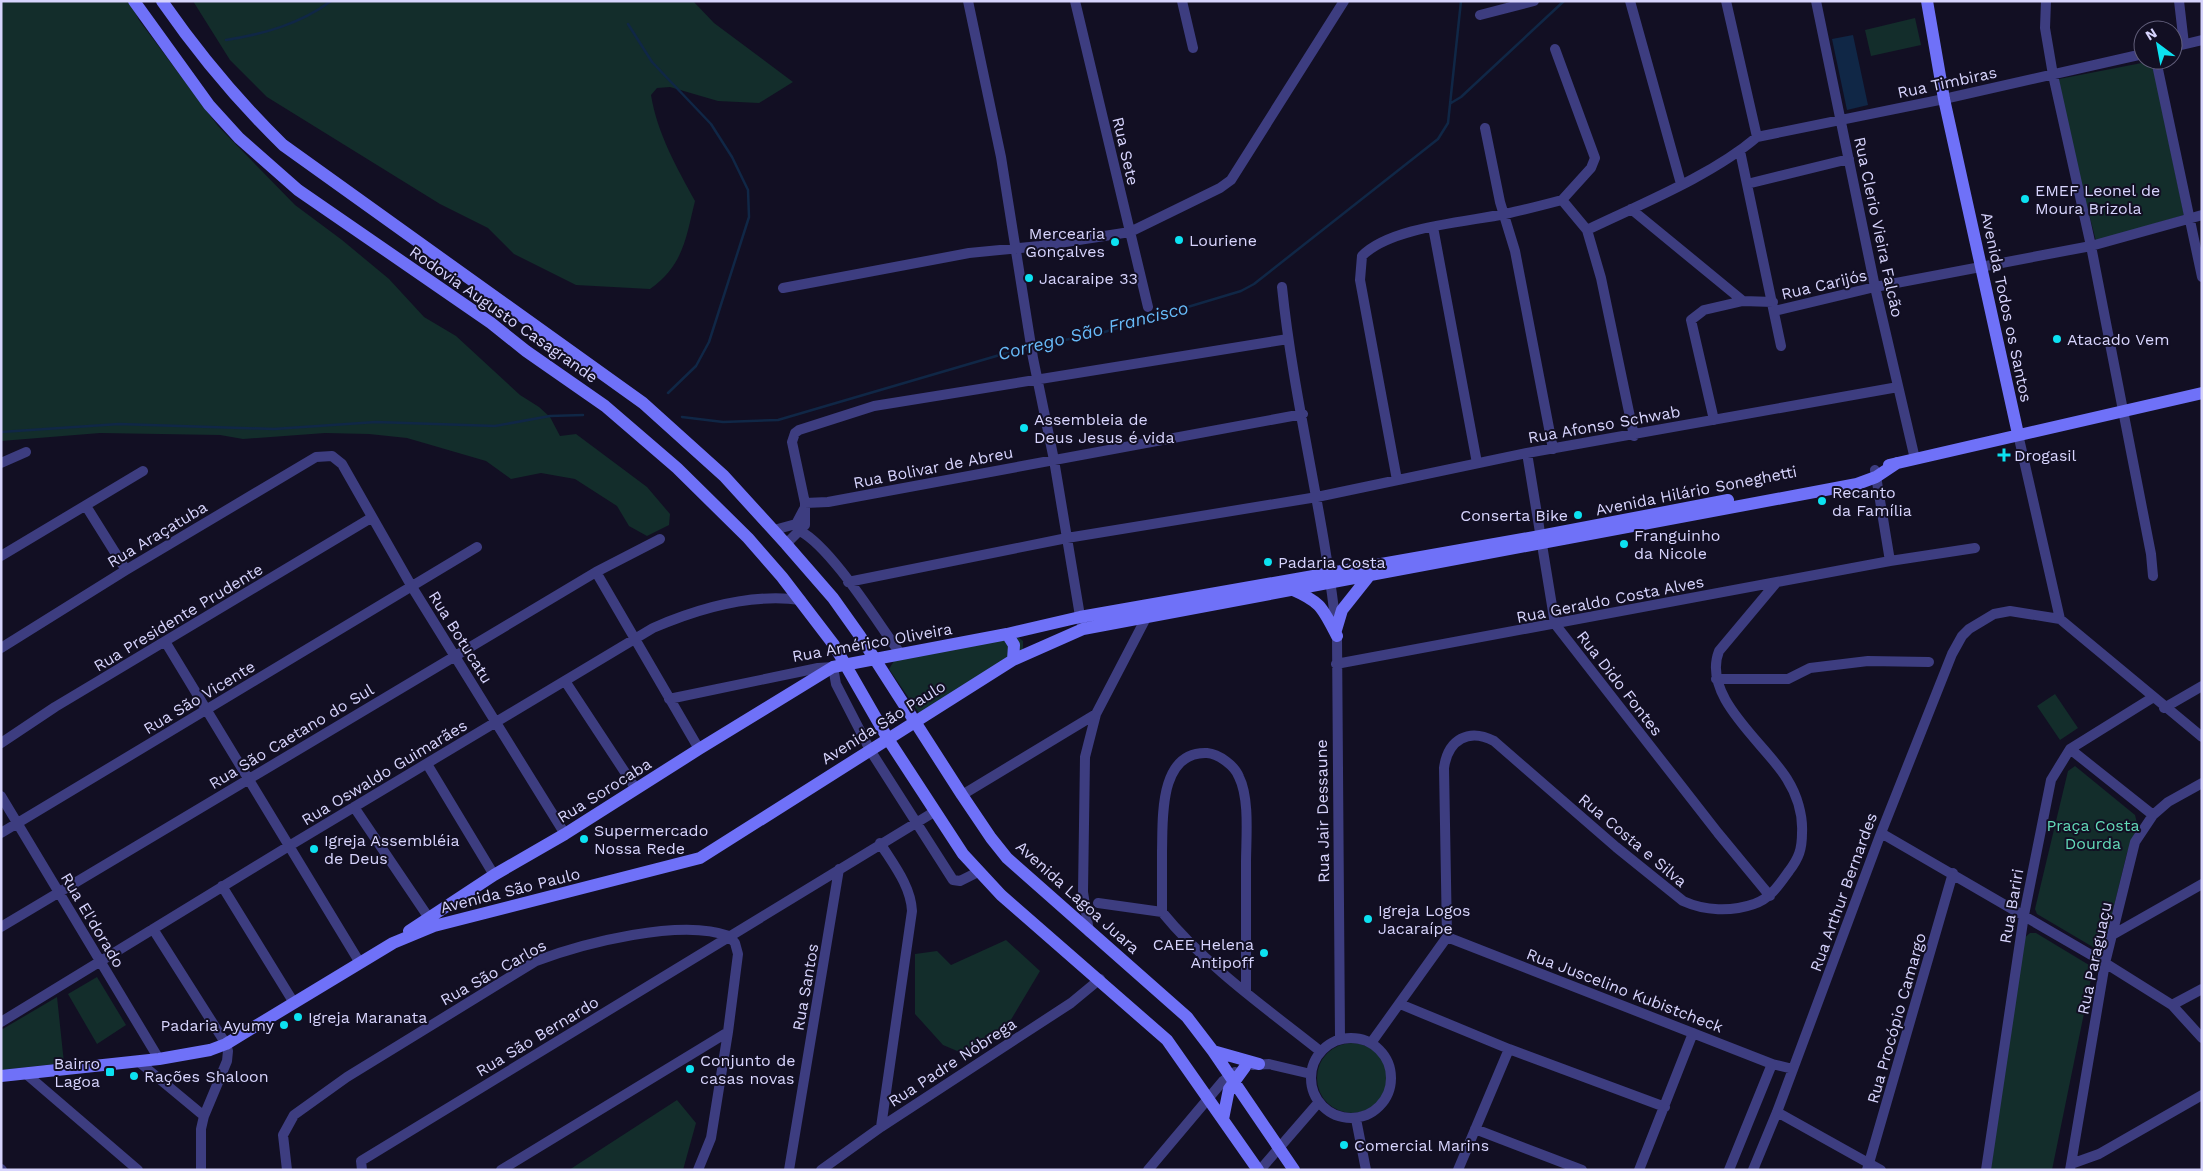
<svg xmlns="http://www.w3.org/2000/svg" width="2203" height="1171" viewBox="0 0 2203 1171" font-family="'Work Sans',sans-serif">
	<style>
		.green { fill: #132d2b }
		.water { fill: #102746 }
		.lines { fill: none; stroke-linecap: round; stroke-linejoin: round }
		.stream { stroke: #102746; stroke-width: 2.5 }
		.street { stroke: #3d3d80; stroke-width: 10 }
		.secondary { stroke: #6f71f8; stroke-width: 12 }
		.poi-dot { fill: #0ce2f1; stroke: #120f23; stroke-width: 2 }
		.labels { text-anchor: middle; stroke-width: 4; stroke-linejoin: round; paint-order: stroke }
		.street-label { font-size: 16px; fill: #d7d4fd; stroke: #120f23 }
		.poi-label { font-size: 16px; fill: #d7d4fd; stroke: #120f23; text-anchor: start }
		.park-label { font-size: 16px; fill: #63dab8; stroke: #120f23 }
		.water-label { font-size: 18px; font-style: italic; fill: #67baf8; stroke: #120f23 }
	</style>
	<rect width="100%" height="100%" fill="#120f23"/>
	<path class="green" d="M1 1H129L139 20 218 126 295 205 342 240 389 279 424 317 456 336 520 395 539 407 550 417 560 436 576 434 647 487 670 514 669 525 647 536 629 526 617 506 575 479 541 473 511 479 486 461 407 438 369 434 325 433 243 439 220 435 100 433 1 441Z
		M193 1H693L714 23 793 82 759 103 718 101 670 87 657 88 651 95C657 133 677 168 695 201 686 237 684 265 650 289L576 285 514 254 488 228 440 204 267 97 230 60Z
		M1915 18 1921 45 1871 56 1865 30Z
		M2152 61 2184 215 2096 241 2054 80Z
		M1018 637 1023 641V650L919 713 889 669 894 661Z
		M2055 694 2078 728 2060 740 2037 706Z
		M2075 766 2135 815 2138 827 2127 853 2104 947 2098 950 2037 914 2035 909 2068 771Z
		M2030 933H2036L2089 965 2092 974 2052 1170H1985L2023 939Z
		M1006 940 1040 971 1009 1023 962 1053 943 1045 915 1014V954L937 951 951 965Z
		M97 977 126 1025 97 1044 68 994Z
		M57 997 64 1063 1 1070V1030Z
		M1317 1078a35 35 0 1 1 70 0a35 35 0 1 1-70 0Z
		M677 1100 696 1123 683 1170H569Z"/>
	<path class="water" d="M1853 35 1868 105 1847 110 1832 39Z"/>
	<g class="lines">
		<path class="stream" d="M628 24 652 62 711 124 732 157 748 190 749 217 709 342 696 366 668 393
			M226 40C264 34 300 24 331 1
			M1451 103 1461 97 1564 1
			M1033 346 1101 333 1241 291 1254 284 1438 139 1448 123 1461 1
			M682 417 723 422 778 420 1027 347
			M1 432 119 424 274 429 376 422 495 426 550 416 583 415"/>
		<path class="street" d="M968 1 1001 157 1033 358 1054 460 1081 622
			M1075 1 1148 307
			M1182 1 1193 48
			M1630 1 1681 184
			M1726 1 1757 137
			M1816 1 1875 287 1915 459
			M2046 1 2045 28 2053 75 2091 246 2151 554 2153 576
			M2179 1 2184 44
			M1480 15 1534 1
			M2173 47 2202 40
			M1555 49 1595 158 1591 168 1562 200
			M2156 60 2202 277
			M1485 128 1500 202 1515 251 1553 449
			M1740 151 1781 346
			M1747 184 1849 159
			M1631 209 1743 301 1773 302
			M1433 227 1477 463
			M1587 230C1641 204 1711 176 1757 137L1944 99 2143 54
			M1282 287C1294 404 1325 518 1337 636L1340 1039
			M783 288 969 253 1040 246 1130 232 1220 188 1231 180 1344 1
			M1774 311 1875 287 2091 246 2202 215
			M1714 420 1691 320 1704 310 1743 301
			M2018 434 2060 619
			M1527 453 1555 624 1718 833 1770 896
			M1 463 26 452
			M1875 470 1890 561
			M1397 480 1360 280 1362 256C1390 227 1466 222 1505 214 1524 210 1543 205 1562 200L1587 230 1601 278 1634 436
			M805 503 828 502 1303 414
			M86 506 126 570
			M774 530 796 524 804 509
			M800 531C832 548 877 622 900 653
			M786 544 805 525V503L792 442 795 433 799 430 874 406 1288 339
			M1 556 143 471
			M596 572 699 749
			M848 582 1067 538 1317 497 1527 453 1898 387
			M166 643 360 963
			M1 648 126 570 316 457 332 456 342 464 412 587 565 834
			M1336 664 1890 561 1975 548
			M1716 679H1788L1810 668 1868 661 1929 662
			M565 681 636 789
			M669 699 818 668 833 667 836 684 870 750 953 880 960 881 978 872
			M2164 708 2202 686
			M1 743 55 707 371 518
			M2070 749 2153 815
			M427 764 494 875
			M962 795 1096 714
			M1 796 159 1059
			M354 807 433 924
			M1 833 477 547
			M1881 833 2105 963 2172 1005 2202 1038
			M880 843C893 864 911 886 912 911L881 1127
			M222 886 294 1003
			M1098 903 1162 912C1206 966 1266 1008 1320 1051
			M1162 912C1162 892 1162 872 1162 851 1163 821 1158 751 1207 753 1219 754 1235 766 1239 777 1250 799 1246 839 1246 863 1246 906 1246 949 1246 992
			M1 927 596 572 660 539
			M153 929 226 1044 228 1051 227 1061 204 1116 201 1129V1170
			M1089 932 1083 892 1085 757 1096 714 1146 618 1145 613
			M2114 934 2202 884
			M1447 937 1772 1064 1793 1069
			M1400 1004 1509 1049 1665 1107
			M2172 1005 2202 989
			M1 1022 289 846 653 628C699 608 751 593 801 600
			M1311 1078a40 40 0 1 1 80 0a40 40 0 1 1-80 0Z
			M1371 1043 1447 937 1444 768C1448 739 1469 728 1494 741L1616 847 1683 901C1705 911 1731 912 1754 904 1770 899 1779 885 1789 871 1799 858 1802 849 1802 833 1803 815 1797 795 1787 779 1765 743 1701 697 1719 651L1776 583
			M139 1062 204 1116
			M1253 1065 1269 1064 1311 1074
			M25 1073 138 1170
			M1777 1112 1881 1170
			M1356 1119 1366 1170
			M1475 1129 1582 1170
			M2071 1164 2099 1154 2202 1095
			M1 1169 2 1170
			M287 1170 283 1135 294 1115 347 1077 536 961C584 943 681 918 729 936
			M362 1170 361 1161 934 812
			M501 1170 728 1032
			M698 1170 711 1138 728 1032 738 954 735 943 729 936
			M789 1170 839 869
			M821 1170 881 1127 1071 1003 1100 979
			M1148 1170 1223 1081 1235 1072
			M1260 1170 1318 1103
			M1458 1170 1509 1049
			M1639 1170 1693 1033
			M1729 1170 1772 1064
			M1753 1170 1777 1112 1881 833 1952 654 1962 636 1969 629 1994 614 2010 611 2060 619 2202 737
			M1867 1170 1953 873
			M1986 1170 2024 915 2051 780 2070 749 2152 698
			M2070 1170 2105 963 2135 842 2153 815 2168 802 2202 783"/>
		<path class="secondary" d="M134 1 209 105 239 138 298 190 491 323 526 351 605 406 677 468 748 538 782 577 834 645 888 739 963 854 1001 895 1167 1040 1258 1170
			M162 1C198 53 239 102 283 145L643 403 724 476 786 544 833 598 860 636 962 795 991 838 1007 858 1187 1017 1213 1051 1294 1170
			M1927 1 1944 99 2018 434
			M1889 465 2202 393
			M1291 589C1321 602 1322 607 1337 636
			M1336 630 1342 610 1369 576
			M1007 634 1014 645 1013 660
			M409 931 494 875 565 834 699 749 833 667 1007 634 1080 617 1540 536 1728 500
			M1213 1051 1259 1064
			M1 1076 159 1059 210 1050 226 1044 393 943 434 926 700 858 1013 660 1083 629 1857 484 1876 477 1897 463
			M1223 1119 1229 1089 1245 1067"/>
	</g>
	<g class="poi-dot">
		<circle cx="2025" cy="199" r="5"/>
		<circle cx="1179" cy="240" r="5"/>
		<circle cx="1115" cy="242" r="5"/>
		<circle cx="1029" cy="278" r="5"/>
		<circle cx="2057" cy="339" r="5"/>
		<circle cx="1024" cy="428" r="5"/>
		<path d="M2001.5 447.5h5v5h5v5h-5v5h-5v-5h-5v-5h5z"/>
		<circle cx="1822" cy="501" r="5"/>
		<circle cx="1578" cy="515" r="5"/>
		<circle cx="1624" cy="544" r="5"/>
		<circle cx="1268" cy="562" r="5"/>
		<circle cx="584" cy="839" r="5"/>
		<circle cx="314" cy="849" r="5"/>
		<circle cx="1368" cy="919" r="5"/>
		<circle cx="1264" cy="953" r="5"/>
		<circle cx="298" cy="1017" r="5"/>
		<circle cx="284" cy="1025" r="5"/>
		<circle cx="690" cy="1069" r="5"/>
		<rect x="105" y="1067" width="10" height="10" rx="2.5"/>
		<circle cx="134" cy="1076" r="5"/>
		<circle cx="1344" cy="1145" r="5"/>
	</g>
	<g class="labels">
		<g class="street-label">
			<text transform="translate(1947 82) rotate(-12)" y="6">Rua Timbiras</text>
			<text transform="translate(1126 151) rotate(77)" y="6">Rua Sete</text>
			<text transform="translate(1879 227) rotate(78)" y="6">Rua Clerio Vieira Falcão</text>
			<text transform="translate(1824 284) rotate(-13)" y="6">Rua Carijós</text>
			<text transform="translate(2007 307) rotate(78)" y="6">Avenida Todos os Santos</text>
			<text transform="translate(504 314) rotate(35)" y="6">Rodovia Augusto Casagrande</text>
			<text transform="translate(1604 424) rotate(-10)" y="6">Rua Afonso Schwab</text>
			<text transform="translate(933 467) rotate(-11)" y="6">Rua Bolivar de Abreu</text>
			<text transform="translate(1696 490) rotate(-11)" y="6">Avenida Hilário Soneghetti</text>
			<text transform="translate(157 534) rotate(-31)" y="6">Rua Araçatuba</text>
			<text transform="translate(1610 599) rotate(-11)" y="6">Rua Geraldo Costa Alves</text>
			<text transform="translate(178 617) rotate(-31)" y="6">Rua Presidente Prudente</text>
			<text transform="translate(461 637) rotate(58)" y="6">Rua Botucatu</text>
			<text transform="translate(872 642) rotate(-10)" y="6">Rua Américo Oliveira</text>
			<text transform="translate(1620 683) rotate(52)" y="6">Rua Dido Fontes</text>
			<text transform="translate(199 697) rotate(-31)" y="6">Rua São Vicente</text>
			<text transform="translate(883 722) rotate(-32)" y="6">Avenida São Paulo</text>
			<text transform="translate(291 736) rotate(-31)" y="6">Rua São Caetano do Sul</text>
			<text transform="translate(384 772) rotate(-31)" y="6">Rua Oswaldo Guimarães</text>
			<text transform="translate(604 790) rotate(-32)" y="6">Rua Sorocaba</text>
			<text transform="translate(1322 811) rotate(-91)" y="6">Rua Jair Dessaune</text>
			<text transform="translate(1633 840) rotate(40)" y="6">Rua Costa e Silva</text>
			<text transform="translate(510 890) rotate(-14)" y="6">Avenida São Paulo</text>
			<text transform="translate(1843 892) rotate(-70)" y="6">Rua Arthur Bernardes</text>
			<text transform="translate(1078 897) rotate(42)" y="6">Avenida Lagoa Juara</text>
			<text transform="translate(2011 906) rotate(-80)" y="6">Rua Bariri</text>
			<text transform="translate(93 920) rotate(59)" y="6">Rua El'dorado</text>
			<text transform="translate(2094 958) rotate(-78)" y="6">Rua Paraguaçu</text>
			<text transform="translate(493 972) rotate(-29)" y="6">Rua São Carlos</text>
			<text transform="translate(805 987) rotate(-80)" y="6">Rua Santos</text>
			<text transform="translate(1625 990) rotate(21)" y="6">Rua Juscelino Kubistcheck</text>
			<text transform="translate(1896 1018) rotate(-74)" y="6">Rua Procópio Camargo</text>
			<text transform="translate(537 1036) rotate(-31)" y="6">Rua São Bernardo</text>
			<text transform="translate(952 1062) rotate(-33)" y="6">Rua Padre Nóbrega</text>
		</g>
		<g class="poi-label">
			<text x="2035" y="196">EMEF Leonel de<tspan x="2035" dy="18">Moura Brizola</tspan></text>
			<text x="1105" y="239" text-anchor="end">Mercearia<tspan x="1105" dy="18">Gonçalves</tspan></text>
			<text x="1189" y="246">Louriene</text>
			<text x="1039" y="284">Jacaraipe 33</text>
			<text x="2067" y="345">Atacado Vem</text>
			<text x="1034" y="425">Assembleia de<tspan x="1034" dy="18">Deus Jesus é vida</tspan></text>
			<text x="2014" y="461">Drogasil</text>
			<text x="1832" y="498">Recanto<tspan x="1832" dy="18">da Família</tspan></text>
			<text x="1568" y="521" text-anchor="end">Conserta Bike</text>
			<text x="1634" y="541">Franguinho<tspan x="1634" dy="18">da Nicole</tspan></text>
			<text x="1278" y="568">Padaria Costa</text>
			<text x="594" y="836">Supermercado<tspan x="594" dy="18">Nossa Rede</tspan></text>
			<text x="324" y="846">Igreja Assembléia<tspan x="324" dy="18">de Deus</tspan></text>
			<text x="1378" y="916">Igreja Logos<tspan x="1378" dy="18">Jacaraípe</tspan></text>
			<text x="1254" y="950" text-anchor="end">CAEE Helena<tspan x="1254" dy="18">Antipoff</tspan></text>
			<text x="308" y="1023">Igreja Maranata</text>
			<text x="274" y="1031" text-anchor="end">Padaria Ayumy</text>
			<text x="700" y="1066">Conjunto de<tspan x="700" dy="18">casas novas</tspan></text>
			<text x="100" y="1069" text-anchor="end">Bairro<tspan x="100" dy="18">Lagoa</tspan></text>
			<text x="144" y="1082">Rações Shaloon</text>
			<text x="1354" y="1151">Comercial Marins</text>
		</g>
		<g class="park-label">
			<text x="2093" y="831">Praça Costa<tspan x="2093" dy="18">Dourda</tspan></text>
		</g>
		<g class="water-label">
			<text transform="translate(1093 331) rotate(-14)" y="6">Corrego São Francisco</text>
		</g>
	</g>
	<rect width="2203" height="1171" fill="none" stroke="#d7d4fd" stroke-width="5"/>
	<g transform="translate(2158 45) rotate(328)"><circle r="24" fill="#120f23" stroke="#615e7a"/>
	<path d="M0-4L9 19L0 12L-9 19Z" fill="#0ce2f1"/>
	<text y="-8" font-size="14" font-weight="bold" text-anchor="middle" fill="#d7d4fd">N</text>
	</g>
</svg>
